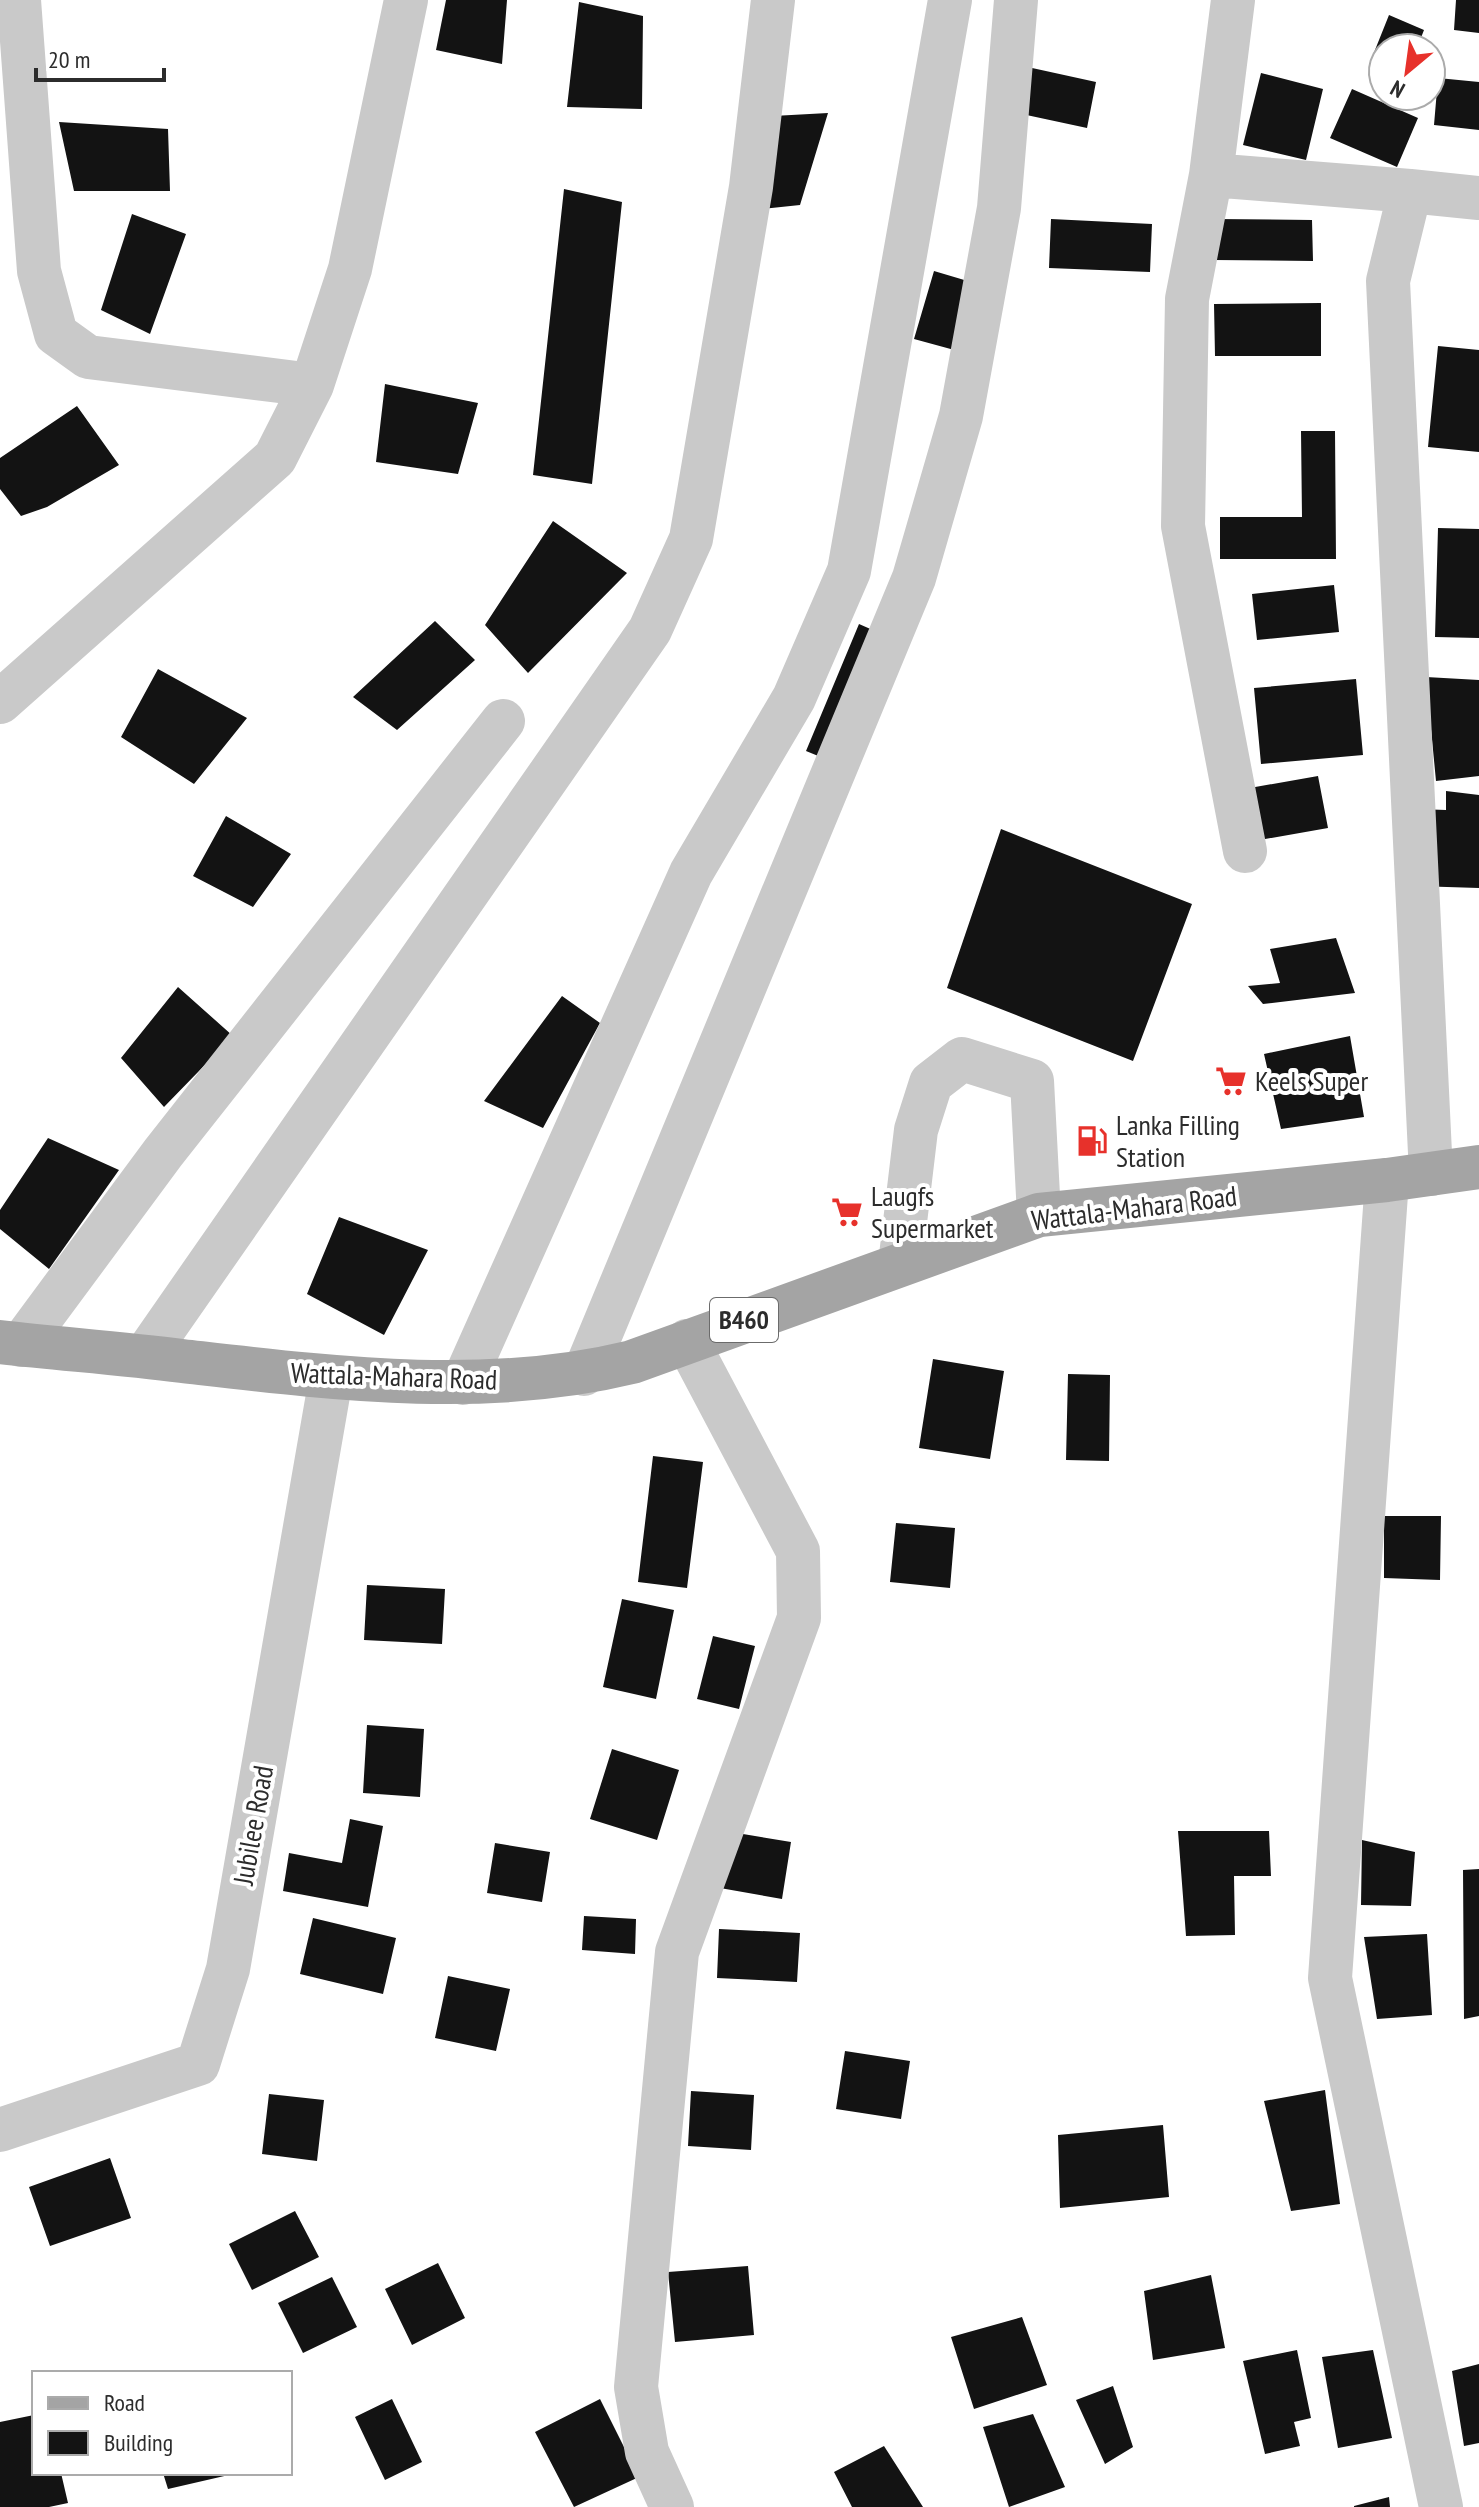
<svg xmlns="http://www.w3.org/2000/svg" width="1479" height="2507" viewBox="0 0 1479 2507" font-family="'PT Sans Narrow',sans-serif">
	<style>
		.building { fill: #131313 }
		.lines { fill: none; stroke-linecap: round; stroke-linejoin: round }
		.minor { stroke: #c9c9c9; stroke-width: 44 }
		.major { stroke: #a4a4a4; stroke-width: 44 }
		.labels { text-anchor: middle; stroke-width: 8; stroke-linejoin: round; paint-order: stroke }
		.shield { fill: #fff; stroke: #6b6b6b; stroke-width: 2 }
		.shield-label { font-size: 26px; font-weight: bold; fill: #2c2c2c }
		.poi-label { font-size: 28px; fill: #2c2c2c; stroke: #fff; text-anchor: start }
		.street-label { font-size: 28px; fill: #2c2c2c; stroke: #fff }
	</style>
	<rect width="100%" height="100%" fill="#fff"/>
	<path class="building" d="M446 0H507L502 64 436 50Z
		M1456 0H1479V33L1454 30Z
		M579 2 643 16 642 109 567 107Z
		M1389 15 1424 30 1417 48H1383V70L1369 65Z
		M1023 66 1096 82 1087 128 1013 112Z
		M1261 73 1323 89 1306 160 1243 145Z
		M1438 78 1479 82V130L1434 125Z
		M1352 89 1418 118 1397 167 1330 138Z
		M828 113 800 205 762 209 773 116Z
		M59 122 168 129 170 191H74Z
		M564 189 622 202 592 484 533 475Z
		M132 214 186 234 150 334 101 310Z
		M1051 219 1152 224 1150 272 1049 268Z
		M1215 219 1312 220 1313 261 1214 260Z
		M934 271 971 282 958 351 914 339Z
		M1321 303V356H1215L1214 304Z
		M1438 346 1479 350V452L1428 447Z
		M385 384 478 403 458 474 376 462Z
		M77 406 119 465 47 507 21 516 0 489V458Z
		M1301 431H1335L1336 559H1220V517H1302Z
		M553 521 627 573 528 673 485 625Z
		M1438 528 1479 529V638L1435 637Z
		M1334 585 1339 632 1257 640 1252 594Z
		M435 621 475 660 397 730 353 697Z
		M859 624 907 645 855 771 806 751Z
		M158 669 247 718 194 784 121 737Z
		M1426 677 1479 680V776L1436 781Z
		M1356 679 1363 755 1261 764 1254 688Z
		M1318 776 1328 828 1254 841 1244 789Z
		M1446 791 1479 795V888L1415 886 1418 809 1446 810Z
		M226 816 291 854 253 907 193 876Z
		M1001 829 1192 904 1133 1061 947 988Z
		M1336 938 1355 993 1263 1004 1248 986 1280 983 1270 949Z
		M178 987 233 1036 164 1107 121 1058Z
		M562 996 600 1023 543 1128 484 1101Z
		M1350 1036 1364 1117 1281 1129 1264 1054Z
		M48 1138 119 1170 49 1269 0 1229V1210Z
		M339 1217 428 1250 384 1335 307 1294Z
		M933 1359 1004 1371 990 1459 919 1448Z
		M1068 1374 1110 1375 1109 1461 1066 1460Z
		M653 1456 703 1462 687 1588 638 1582Z
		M1384 1516H1441L1440 1580 1384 1578Z
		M896 1523 955 1528 950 1588 890 1582Z
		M367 1585 445 1589 442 1644 364 1640Z
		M622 1599 674 1610 656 1699 603 1687Z
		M713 1636 755 1646 739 1709 697 1699Z
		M367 1725 424 1729 420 1797 363 1793Z
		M612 1749 679 1770 657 1840 590 1819Z
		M350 1819 383 1826 368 1907 283 1891 289 1853 342 1863Z
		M713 1829 791 1842 782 1899 703 1885Z
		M1178 1831H1269L1271 1876H1234L1235 1935 1186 1936Z
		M1362 1840 1415 1852 1411 1906 1361 1905Z
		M495 1843 550 1852 542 1902 487 1893Z
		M1479 1869V2016L1464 2019 1463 1870Z
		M584 1916 636 1919 635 1954 582 1950Z
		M313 1918 396 1938 383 1994 300 1974Z
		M719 1929 800 1933 797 1982 717 1978Z
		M1427 1934 1432 2015 1377 2019 1364 1937Z
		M448 1976 510 1989 496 2051 435 2038Z
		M845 2051 910 2061 901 2119 836 2109Z
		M1325 2090 1340 2204 1291 2211 1264 2101Z
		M691 2091 754 2095 751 2150 688 2146Z
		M269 2094 324 2100 317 2161 262 2154Z
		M1163 2125 1169 2197 1060 2208 1058 2135Z
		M110 2158 131 2218 50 2246 29 2187Z
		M295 2211 319 2257 252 2290 229 2244Z
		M438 2263 465 2318 412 2345 385 2289Z
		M748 2266 754 2335 675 2342 668 2272Z
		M1211 2275 1225 2348 1153 2360 1144 2291Z
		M332 2277 357 2327 303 2353 278 2303Z
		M1022 2317 1047 2385 974 2409 951 2337Z
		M1297 2350 1311 2418 1294 2422 1300 2446 1265 2454 1243 2361Z
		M1373 2350 1392 2438 1338 2448 1322 2357Z
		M1479 2364V2443L1464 2446 1452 2371Z
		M1113 2386 1133 2447 1105 2464 1076 2400Z
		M392 2399 422 2462 385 2480 355 2417Z
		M600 2399 639 2477 574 2507 535 2432Z
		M1033 2414 1065 2487 1009 2507 983 2427Z
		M34 2415V2473H61L68 2503 49 2507H0V2422Z
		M884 2446 923 2507H852L834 2472Z
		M163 2473H233V2474L168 2489Z
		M1389 2497 1390 2507H1354V2506Z"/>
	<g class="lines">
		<path class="minor" d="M19 0 39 271 56 334 88 357 312 385
			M1233 0 1211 175 1410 191 1388 281 1431 1174
			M1211 175 1187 299 1183 526 1245 851
			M1410 191 1479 198
			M0 702 275 458 312 385 350 269 406 0
			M1387 1180 1330 1978 1441 2507
			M900 1264 916 1130 931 1083 962 1059 1032 1081 1039 1215
			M21 1345 163 1153 503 721
			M145 1356 650 630 691 539 751 187 773 0
			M584 1374 914 578 961 416 999 208 1016 0
			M463 1383 691 873 794 698 849 571 950 0
			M0 2130 198 2064 228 1969 331 1378
			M672 2507 647 2452 636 2387 677 1952 799 1618 798 1551 687 1341"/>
		<path class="major" d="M0 1342C61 1349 122 1353 182 1361 331 1378 485 1398 632 1362L1039 1215 1387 1180 1479 1167"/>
	</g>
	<defs>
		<symbol id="supermarket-bare" viewBox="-9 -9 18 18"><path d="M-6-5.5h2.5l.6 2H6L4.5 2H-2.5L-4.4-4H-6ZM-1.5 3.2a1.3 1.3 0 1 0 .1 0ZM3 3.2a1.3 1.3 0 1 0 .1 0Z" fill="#e7312b" stroke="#fff" stroke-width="2.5" paint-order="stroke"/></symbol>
		<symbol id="fuel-bare" viewBox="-9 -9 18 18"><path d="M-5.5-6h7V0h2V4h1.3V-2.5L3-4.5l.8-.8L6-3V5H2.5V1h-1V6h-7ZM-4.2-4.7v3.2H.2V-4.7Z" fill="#e7312b" stroke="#fff" stroke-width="2.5" paint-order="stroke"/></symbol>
	</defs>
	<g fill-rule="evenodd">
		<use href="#supermarket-bare" x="1209" y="1059" width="44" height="44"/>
		<use href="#fuel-bare" x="1070" y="1119" width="44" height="44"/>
		<use href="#supermarket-bare" x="825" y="1190" width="44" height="44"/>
	</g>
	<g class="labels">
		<rect class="shield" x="710" y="1298" width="68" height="44" rx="6"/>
		<g class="shield-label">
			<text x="744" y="1329">B460</text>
		</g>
		<g class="poi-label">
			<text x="1255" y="1091">Keels Super</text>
			<text x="1116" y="1135">Lanka Filling<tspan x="1116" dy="32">Station</tspan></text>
			<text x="871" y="1206">Laugfs<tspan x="871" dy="32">Supermarket</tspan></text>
		</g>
		<g class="street-label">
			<text transform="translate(1134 1208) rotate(-7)" y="10">Wattala-Mahara Road</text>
			<text transform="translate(394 1376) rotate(2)" y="10">Wattala-Mahara Road</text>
			<text transform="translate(253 1825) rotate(-80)" y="10">Jubilee Road</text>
		</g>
	</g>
	<rect x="32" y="2371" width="260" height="104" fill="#ffffff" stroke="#ababab" stroke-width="2"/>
	<rect x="48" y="2397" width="40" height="12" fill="#a4a4a4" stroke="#ababab" stroke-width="2"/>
	<text x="104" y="2411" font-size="24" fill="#2c2c2c">Road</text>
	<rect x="48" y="2431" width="40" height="24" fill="#131313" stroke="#ababab" stroke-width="2"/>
	<text x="104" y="2451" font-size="24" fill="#2c2c2c">Building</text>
	<g transform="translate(1407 72) rotate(209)"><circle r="38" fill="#ffffff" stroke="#ababab" stroke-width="2"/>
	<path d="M0-6L14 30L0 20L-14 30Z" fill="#e7312b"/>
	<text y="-12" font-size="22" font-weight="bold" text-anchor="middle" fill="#2c2c2c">N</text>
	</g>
	<path d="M36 68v12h128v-12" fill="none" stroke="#2c2c2c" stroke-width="4"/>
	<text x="48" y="68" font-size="24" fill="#2c2c2c" stroke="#ffffff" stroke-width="6" paint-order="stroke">20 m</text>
</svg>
